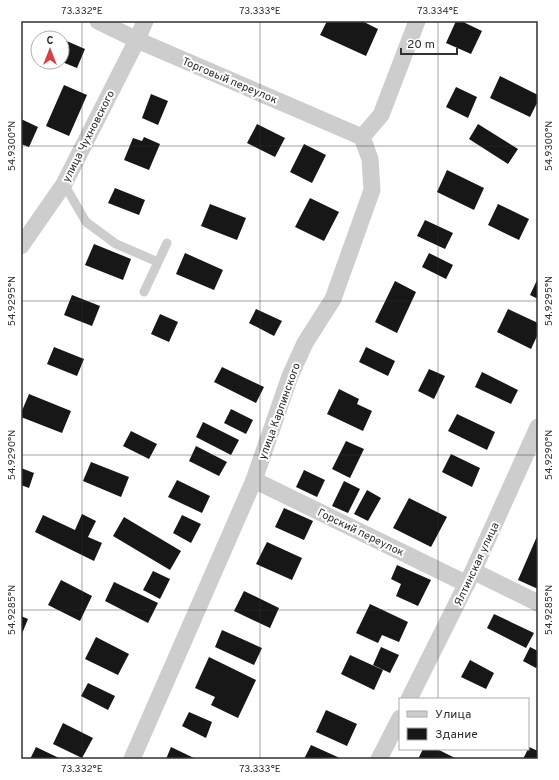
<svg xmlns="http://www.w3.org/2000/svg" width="559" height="780" viewBox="0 0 559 780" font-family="Overpass,sans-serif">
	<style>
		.building { fill: #171717 }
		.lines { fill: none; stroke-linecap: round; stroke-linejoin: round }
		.lane { stroke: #cdcdcd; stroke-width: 9 }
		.street { stroke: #cdcdcd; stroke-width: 17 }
		.ticks { fill: none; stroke: #303030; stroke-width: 1; stroke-opacity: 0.45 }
		.labels { text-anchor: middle; stroke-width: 4; stroke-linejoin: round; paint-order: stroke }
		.street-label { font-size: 11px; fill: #303030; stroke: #fff }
		.neatline { fill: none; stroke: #303030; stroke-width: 1.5 }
		.ticks-label { font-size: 10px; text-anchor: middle; fill: #303030 }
	</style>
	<rect width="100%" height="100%" fill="#fff"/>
	<path class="building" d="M327 21H362L378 29 366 56 320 35Z
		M456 21H461L482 31 471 54 446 43Z
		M62 39 85 49 77 68 62 62Z
		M500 76 538 95V101L530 117 490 98Z
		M64 85 87 95 69 136 46 126Z
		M456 87 477 97 468 118 446 107Z
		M151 94 168 101 158 125 142 118Z
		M21 119 38 127 29 147 21 144Z
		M257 124 285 138 275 157 247 143Z
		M478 124 518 149 508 164 469 139Z
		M144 137 160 144 149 170 124 160 133 138 142 141Z
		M304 144 326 155 312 183 290 172Z
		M447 170 484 188 474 210 437 192Z
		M115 188 145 200 139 215 108 203Z
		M310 198 339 212 324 241 295 227Z
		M210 204 246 218 237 240 201 226Z
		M498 204 529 219 519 240 488 225Z
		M425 220 453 233 445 249 417 236Z
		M94 244 131 259 123 280 85 265Z
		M185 253 223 270 214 290 176 274Z
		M429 253 453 265 446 279 422 267Z
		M538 278V299L530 295Z
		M395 281 416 292 397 333 375 322Z
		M72 295 100 306 92 326 64 315Z
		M256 309 282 321 274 336 249 323Z
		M508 309 538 323V334L531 349 497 332Z
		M160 314 178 322 169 342 151 334Z
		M54 347 84 359 77 376 47 364Z
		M366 347 395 361 388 376 359 362Z
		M222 367 264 387 256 403 214 382Z
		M429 369 445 376 434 399 418 391Z
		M482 372 518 390 511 404 475 387Z
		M339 389 359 399 357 404 372 411 363 431 327 414Z
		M29 394 71 411 62 433 21 417V413Z
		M231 409 253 420 246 434 224 423Z
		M457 414 495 432 487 450 448 431Z
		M203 422 239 440 231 455 196 437Z
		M131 431 157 444 149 459 123 446Z
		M346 441 364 449 350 478 332 469Z
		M196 446 227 462 219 476 189 461Z
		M451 454 480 468 472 487 442 472Z
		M91 462 129 477 121 497 83 481Z
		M21 468 34 473 29 488 21 485Z
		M304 470 325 480 317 497 296 487Z
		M177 480 210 496 202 513 168 497Z
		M344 481 360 489 348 513 332 506Z
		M367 490 381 498 368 521 354 514Z
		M409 498 447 517 431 547 393 528Z
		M284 508 313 521 304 540 275 527Z
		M82 514 96 521 88 537 102 543 94 561 35 532 43 515 75 530Z
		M182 515 201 524 191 543 173 533Z
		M124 517 181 551 170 570 113 536Z
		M538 534V589L518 580Z
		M267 542 302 558 292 580 256 564Z
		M397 565 431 580 418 606 396 596 401 584 391 579Z
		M153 571 170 579 160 599 143 590Z
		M61 580 92 596 80 621 48 605Z
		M114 582 158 603 148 623 105 601Z
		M244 591 279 608 270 628 234 611Z
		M370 604 408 622 399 642 382 635 378 643 356 633Z
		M494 614 534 633 526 648 487 628Z
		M21 616 28 619 21 636Z
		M222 630 262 648 254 665 215 647Z
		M96 637 129 654 118 675 85 659Z
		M381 647 399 655 390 673 373 665Z
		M530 647 538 651V665L536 668 523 661Z
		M350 655 383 670 374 690 341 674Z
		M209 657 256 680 238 718 211 705 215 697 195 688Z
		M470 660 494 673 486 689 461 677Z
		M88 683 115 696 108 710 81 696Z
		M326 710 357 724 347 746 316 732Z
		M189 712 212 722 206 738 182 726Z
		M63 723 93 738 82 758 53 744Z
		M311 745 342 759H304Z
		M36 747 61 759H30Z
		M171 747 196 759H166Z
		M529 747 538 751V759H523Z
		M423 749H437L457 759H418Z"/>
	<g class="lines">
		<path class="lane" d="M64 184 86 222 116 244 158 262
			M144 292 167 243"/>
		<path class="street" d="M98 21 137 40 362 137
			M21 246 64 184 137 40 145 21
			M254 480 467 584
			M473 571 538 603
			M409 699 473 571 538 427
			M132 759 254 480 290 376 305 343 333 299 372 190 370 159 362 137 381 115 417 21
			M379 759 400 718"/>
	</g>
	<path class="ticks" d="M82 21V759M260 21V759M438 21V699M21 146H538M21 301H538M21 455H538M21 610H538M438 749V759"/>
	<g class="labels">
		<g class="street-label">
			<text transform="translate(230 80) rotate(23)" y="4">Торговый переулок</text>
			<text transform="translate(88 136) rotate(-63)" y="4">улица Чухновского</text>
			<text transform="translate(279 411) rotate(-70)" y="4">улица Карпинского</text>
			<text transform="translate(361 532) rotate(26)" y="4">Горский переулок</text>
			<text transform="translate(476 564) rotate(-65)" y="4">Ялтинская улица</text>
		</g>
	</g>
	<rect width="559" height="780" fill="none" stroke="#ffffff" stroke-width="44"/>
	<rect x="399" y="698" width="130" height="52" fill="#ffffff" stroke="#acacac"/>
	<rect x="407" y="711" width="20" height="6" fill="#cdcdcd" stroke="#acacac"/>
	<text x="435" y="718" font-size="12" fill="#303030">Улица</text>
	<rect x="407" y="728" width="20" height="12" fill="#171717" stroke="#acacac"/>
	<text x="435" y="738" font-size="12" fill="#303030">Здание</text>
	<g transform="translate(50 50)"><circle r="19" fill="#ffffff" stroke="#acacac"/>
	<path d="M0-3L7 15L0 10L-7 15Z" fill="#d84045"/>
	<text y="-6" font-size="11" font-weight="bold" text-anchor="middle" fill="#303030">С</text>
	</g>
	<path d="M401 48v6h56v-6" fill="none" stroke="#303030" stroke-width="2"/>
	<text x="407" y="48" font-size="12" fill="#303030" stroke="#ffffff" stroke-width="3" paint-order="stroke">20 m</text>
	<rect x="22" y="22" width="515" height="736" class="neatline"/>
	<g class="ticks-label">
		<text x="82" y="14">73.332°E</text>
		<text x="260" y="14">73.333°E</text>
		<text x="438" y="14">73.334°E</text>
		<text transform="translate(11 146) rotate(-90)" y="4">54.9300°N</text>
		<text transform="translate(548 146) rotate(-90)" y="4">54.9300°N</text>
		<text transform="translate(11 301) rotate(-90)" y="4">54.9295°N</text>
		<text transform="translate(548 301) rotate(-90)" y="4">54.9295°N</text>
		<text transform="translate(11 455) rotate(-90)" y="4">54.9290°N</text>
		<text transform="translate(548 455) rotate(-90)" y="4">54.9290°N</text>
		<text transform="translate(11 610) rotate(-90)" y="4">54.9285°N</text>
		<text transform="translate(548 610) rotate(-90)" y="4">54.9285°N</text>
		<text x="82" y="772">73.332°E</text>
		<text x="260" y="772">73.333°E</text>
	</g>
</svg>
